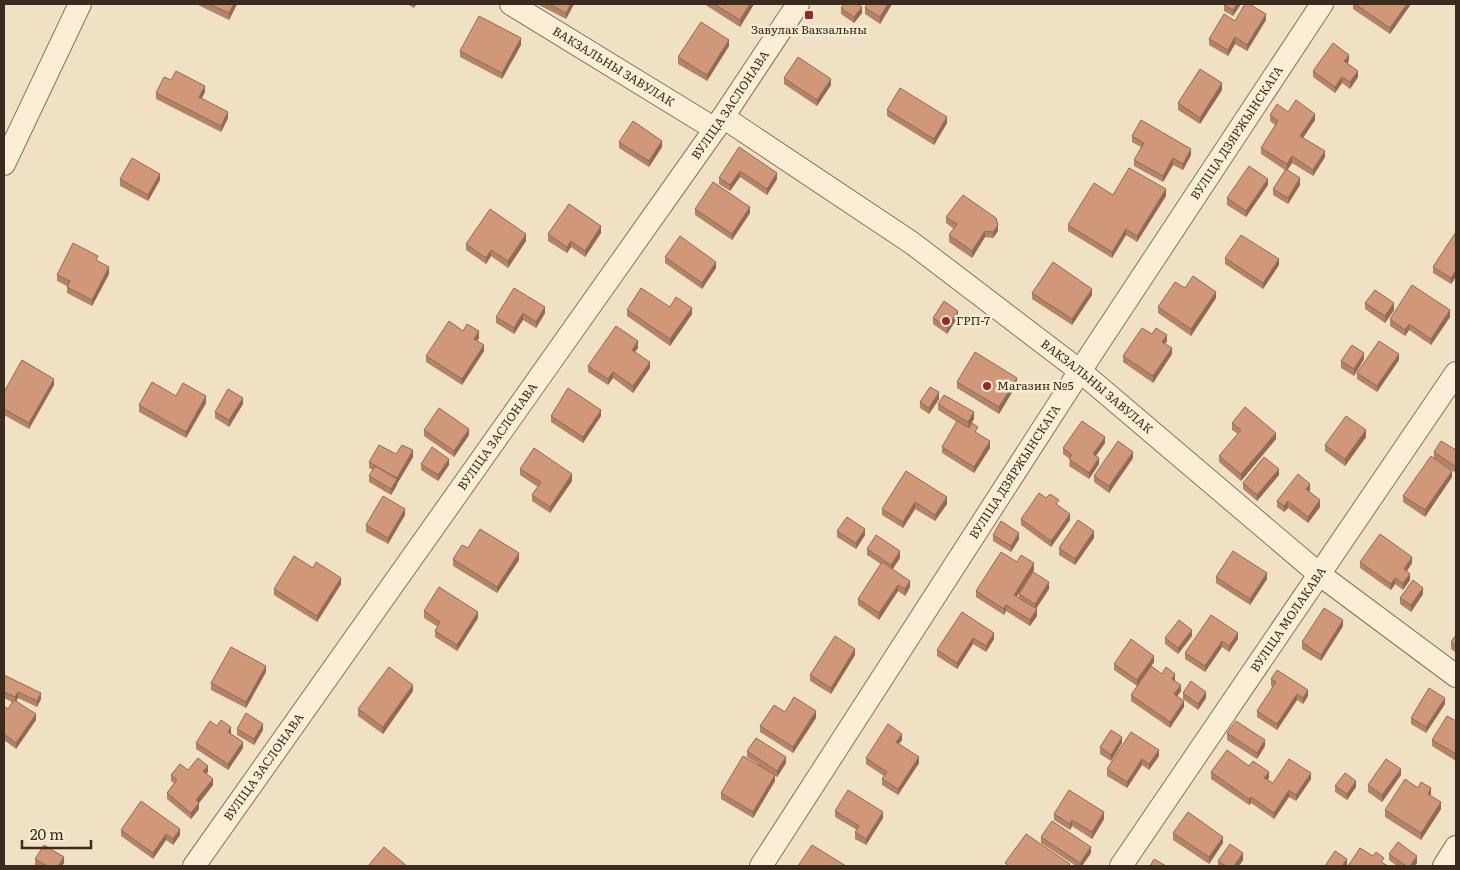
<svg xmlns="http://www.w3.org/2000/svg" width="1460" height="870" viewBox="0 0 1460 870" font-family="Literata,serif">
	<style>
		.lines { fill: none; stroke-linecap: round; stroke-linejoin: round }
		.minor-casing { stroke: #8b7159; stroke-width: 24 }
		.minor { stroke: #faeed7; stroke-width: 22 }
		.wall { fill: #b38367 }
		.shaded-wall { fill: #926a54 }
		.building { fill: #d09878; stroke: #926a54 }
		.poi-dot { fill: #9d262d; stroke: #f7ebd4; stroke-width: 2 }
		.labels { text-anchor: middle; stroke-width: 5; stroke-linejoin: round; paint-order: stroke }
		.poi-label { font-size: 12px; fill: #3b2a1e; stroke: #f7ebd4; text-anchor: start }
		.street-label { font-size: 12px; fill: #3b2a1e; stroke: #f7ebd4 }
	</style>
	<rect width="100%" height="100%" fill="#f0e1c4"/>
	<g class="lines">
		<defs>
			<g id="minor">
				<path id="s1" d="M511 4 715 129"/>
				<path id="s2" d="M723 117 912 243 1080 371 1319 574 1456 676"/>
				<path d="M4 164 80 4"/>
				<path id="s3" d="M194 866 715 129 798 4"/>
				<path id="s4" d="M761 866 1080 371 1322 4"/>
				<path id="s5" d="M1121 866 1456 373"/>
				<path d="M1444 866 1456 847"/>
			</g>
		</defs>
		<use href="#minor" class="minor-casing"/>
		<use href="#minor" class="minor"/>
	</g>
	<path class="wall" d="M196 4H237L229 20Z
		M407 4H417L414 8Z
		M537 4H574L566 19Z
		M704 4H754L740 27Z
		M867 4H892L880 24 865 14V8Z
		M1241 4 1233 16 1224 11V5Z
		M1353 4H1411L1390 34 1353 9Z
		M841 8 862 13 854 23 841 14Z
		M1266 20 1247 51 1235 44 1228 56 1209 45V39L1235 21Z
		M521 45 502 79 460 57V51Z
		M729 46 707 81 678 64V57Z
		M1349 61 1347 63 1358 77 1350 89 1342 83 1335 93 1313 77V71Z
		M784 78 831 85 817 106 784 84Z
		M171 80 205 92 202 98 228 118 221 132 156 99V93Z
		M1222 90 1200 124 1178 110V103Z
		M887 110 947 123 934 145 887 116Z
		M1288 112 1315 120 1303 138 1325 157 1313 176 1292 163 1287 170 1300 185 1288 204 1273 195V189L1285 170 1261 154V148L1275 125 1270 121V115Z
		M1132 136 1191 155 1183 170 1173 165 1163 182 1134 166V160L1141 147 1132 142Z
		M619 142 662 147 649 167 619 148Z
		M739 147 777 179 767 195 740 177 730 191 719 184V178Z
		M120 179 160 180 148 201 120 186Z
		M1268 185 1246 217 1227 205V198Z
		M1113 195 1166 196 1137 242 1126 235 1112 258 1068 231V225Z
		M695 209 750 213 732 240 695 215Z
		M946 217 998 231 993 238 985 237 972 258 949 242V235L954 229 946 223Z
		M1456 232V279L1455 278 1451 284 1433 273V267Z
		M601 233 585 257 571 247 567 253 548 241V234Z
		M526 241 508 268 491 256 486 264 466 250V244Z
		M665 257 716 268 702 289 665 263Z
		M1225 258 1279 265 1263 289 1225 264Z
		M98 262 109 274 92 306 67 293V286L57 281V275Z
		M1185 288 1216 298 1191 336 1158 313V307Z
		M1032 293 1092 295 1072 325 1032 299Z
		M1365 303 1394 310 1385 323 1365 309Z
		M545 307V313L536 328 523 320 514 334 496 323V317Z
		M670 307 692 314 670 346 627 316V310Z
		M958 317 947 334 933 324V318Z
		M1450 317 1431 345 1409 330 1405 336 1390 326V319Z
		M463 331 479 338 477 341 484 351 462 385 426 362V356Z
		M1152 334 1167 341 1165 344 1172 354 1153 383 1123 362V356Z
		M638 348 635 352 650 368 633 393 613 378 608 385 588 372V366Z
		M1364 359 1354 376 1341 368V361Z
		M1399 360 1377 392 1357 379V373Z
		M957 382 1017 384 999 414 957 388Z
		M54 385 29 429 4 415V392Z
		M176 396 206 403 186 438 139 412V405Z
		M939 399 929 414 920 408V402Z
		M243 404 229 427 215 418V412Z
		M938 404 974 419 968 428 977 434 990 448 974 473 942 453V447L957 422 938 410Z
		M551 416H601L583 443 551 422Z
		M1232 423 1276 439 1241 481 1219 462V456L1238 434 1232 430Z
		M424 430 469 435 454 457 424 436Z
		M1366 437 1345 466 1325 451V445Z
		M1105 443 1096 456 1099 464 1089 479 1069 466 1070 459 1063 454V448Z
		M1456 450V473L1441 463 1452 477 1425 517 1403 502V496L1434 458V452Z
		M396 454 413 457 397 484V483V485L391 495 369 482V476L373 470 369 468V462Z
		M1133 458 1109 493 1094 482V476Z
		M421 464 449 465 438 481 421 470Z
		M520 469 572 481 550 513 532 501V495L538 487 520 475Z
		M906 471 947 504 935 521 915 509 903 528 882 515V509Z
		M1279 475 1257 501 1243 489V483Z
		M1310 490 1309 492 1320 507 1308 523 1288 508 1284 512 1277 507V501Z
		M1059 506 1070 520 1051 547 1021 525V519Z
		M405 515 388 544 366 532V525Z
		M837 531 865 535 856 549 837 537Z
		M993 535 1019 539 1011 552 993 541Z
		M1094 538 1075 565 1059 555V548Z
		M468 548 519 560 497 593 453 566V559Z
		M867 549 900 558 893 569 910 587 905 596 898 591 879 620 858 605V599L881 564 867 555Z
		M1017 562 1034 570 1017 596 1019 598V594L1049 589 1036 609 1037 616 1030 626 1006 611 1004 615 976 597V591Z
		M1360 562 1412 563 1407 571 1410 580 1403 590 1395 584 1391 590 1360 568Z
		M313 568 341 584 317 622 274 595V589Z
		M1216 577 1267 579 1250 605 1216 583Z
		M1423 594 1411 612 1400 604V598Z
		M424 611 478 618 457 651 435 637V631L438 627 424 618Z
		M962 612 994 639 986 652 973 644 957 669 937 656V650Z
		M1211 615 1238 639 1229 652 1222 647 1205 672 1185 659V653Z
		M1343 626 1321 661 1302 649V642Z
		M1456 635V653L1451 649V642Z
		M1192 636 1178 654 1165 644V638Z
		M855 655 831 694 810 681V675Z
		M1154 662 1137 686 1114 670V664Z
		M266 672 246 708 211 690V683Z
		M1162 674 1175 680 1181 691 1177 696 1184 707 1170 728 1131 701V695Z
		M4 675 41 699 37 707 18 698 16 701 36 720 16 749 4 740V706L8 709 12 702 4 698Z
		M1271 679 1308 696 1303 704 1297 700 1277 730 1257 717V711L1273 687 1271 686Z
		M413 691 383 734 358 716V709Z
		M1183 693 1206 698 1198 710 1183 699Z
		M1445 704 1426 733 1411 724V718Z
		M785 712 816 718 793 753 760 732V726Z
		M1456 721V761L1432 746V740Z
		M237 729 263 730 254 745 237 735Z
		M1131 732 1159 756 1149 770 1142 765 1127 788 1107 776V769Z
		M231 733V734L243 748 228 770 196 749V743Z
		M1227 733 1265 746 1257 759 1227 740Z
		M902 740 899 744 919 763 898 795 882 785V779L884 776 866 764V758Z
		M1122 743 1111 761 1100 754V747Z
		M747 751 786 763 777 777 775 776V781L753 818 721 799V793L758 764 747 757Z
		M1249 766 1269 778 1267 780 1273 783 1311 779 1296 801 1289 797 1274 819 1251 803 1249 805 1211 779V772Z
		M188 770 208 772 206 774 213 785 199 803V809L191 819 167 799V793L174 783 171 781V775Z
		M1401 775 1382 802 1368 792V785Z
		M1335 786 1356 787 1347 800 1335 792Z
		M1418 788 1431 794 1430 796 1441 809 1421 840 1385 817V810Z
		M835 811 883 818 866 845 855 839V832L857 830 835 817Z
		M1054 814 1104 819 1092 839 1072 826 1070 830 1054 820Z
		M121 830 180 835 173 845 166 840 153 859 121 836Z
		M1173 833 1223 843 1209 864 1173 840Z
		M1041 837 1091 853 1082 866H1076L1041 843Z
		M1389 854 1417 863 1415 866H1397L1389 860Z
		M35 859 64 863 62 866H37L35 865Z
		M1243 860 1239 866H1218V861Z"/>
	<path class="shaded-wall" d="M234 4H237L229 20V13Z
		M571 4H574L566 19V13Z
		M750 4H754L740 27V20Z
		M888 4H892L880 24V17Z
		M1237 4H1241L1233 16V10Z
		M1407 4H1411L1390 34V28Z
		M862 7V13L854 23V17Z
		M1266 14V20L1247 51V45Z
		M1235 37V44L1228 56V50Z
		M521 38V45L502 79V73Z
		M729 40V46L707 81V75Z
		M1349 55V61L1344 67V61Z
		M1358 71V77L1350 89V82Z
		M1342 77V83L1335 93V87Z
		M831 79V85L817 106V100Z
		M1222 83V90L1200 124V118Z
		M205 86V92L199 103V97Z
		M228 112V118L221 132V126Z
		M1315 114V120L1300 142V136Z
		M947 117V123L934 145V139Z
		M662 141V147L649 167V161Z
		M1191 149V155L1183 170V164Z
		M1325 151V157L1313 176V170Z
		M1292 156V163L1287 171V164Z
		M1173 158V165L1163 182V176Z
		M740 171V177L730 191V185Z
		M777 173V179L767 195V189Z
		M160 174V180L148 201V195Z
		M1300 178V185L1288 204V198Z
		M1268 179V185L1246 217V211Z
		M1166 189V196L1137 242V236Z
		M750 207V213L732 240V234Z
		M998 225V231L993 238V232Z
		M601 226V233L585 257V251Z
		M1126 229V235L1112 258V252Z
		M985 231V237L972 258V251Z
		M526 234V241L508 268V261Z
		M571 241V247L567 253V247Z
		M491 250V256L486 264V258Z
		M1279 259V265L1263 289V283Z
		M716 262V268L702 289V283Z
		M109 267V274L92 306V300Z
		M1455 272V278L1451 284V278Z
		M1092 289V295L1072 325V319Z
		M1216 292V298L1191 336V329Z
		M1394 303V310L1385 323V316Z
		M545 307V313L536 328V322Z
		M692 308V314L670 346V339Z
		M1450 310V317L1431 345V339Z
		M958 311V317L947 334V327Z
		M523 313V320L514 334V328Z
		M1409 324V330L1405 336V330Z
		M479 331V338L474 345V339Z
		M1167 335V341L1162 348V342Z
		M638 341V348L632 356V350Z
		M484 345V351L462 385V379Z
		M1172 348V354L1153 383V376Z
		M1364 353V359L1354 376V369Z
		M1399 354V360L1377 392V386Z
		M650 362V368L633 393V386Z
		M613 372V378L608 385V379Z
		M1017 378V384L999 414V407Z
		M54 379V385L29 429V423Z
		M939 392V399L929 414V408Z
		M206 396V403L186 438V432Z
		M243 398V404L229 427V420Z
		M601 410V416L583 443V437Z
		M974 412V419L968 429V422Z
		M469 429V435L454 457V451Z
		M1366 430V437L1345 466V459Z
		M1276 433V439L1241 481V474Z
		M1105 437V443L1093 460V454Z
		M990 441V448L974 473V467Z
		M413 450V457L397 484V478Z
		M1133 452V458L1109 493V486Z
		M1099 458V464L1089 479V473Z
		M449 459V465L438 481V475Z
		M1279 469V475L1257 501V495Z
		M1452 471V477L1425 517V510Z
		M572 474V481L550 513V507Z
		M397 479V485L391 495V489Z
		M1310 484V490L1306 496V489Z
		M947 497V504L935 521V515Z
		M1320 500V507L1308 523V517Z
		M1288 501V508L1284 512V506Z
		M915 502V509L903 528V522Z
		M405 509V515L388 544V538Z
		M1070 514V520L1051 547V541Z
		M865 529V535L856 549V543Z
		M1094 531V538L1075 565V559Z
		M1019 533V539L1011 552V546Z
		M900 551V558L891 571V565Z
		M519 553V560L497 593V587Z
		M1412 557V563L1404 575V569Z
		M1034 563V570L1014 601V595Z
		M1267 573V579L1250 605V599Z
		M1410 574V580L1403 590V583Z
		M341 578V584L317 622V616Z
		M1395 578V584L1391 590V584Z
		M910 581V587L905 596V589Z
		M1049 582V589L1035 610V604Z
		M898 585V591L879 620V613Z
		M1423 588V594L1411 612V605Z
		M1006 605V611L1004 615V609Z
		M1037 609V616L1030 626V620Z
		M478 612V618L457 651V645Z
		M1343 620V626L1321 661V655Z
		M1192 630V636L1178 654V648Z
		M994 633V639L986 652V646Z
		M1238 633V639L1229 652V646Z
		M973 638V644L957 669V663Z
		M1222 641V647L1205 672V666Z
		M855 649V655L831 694V688Z
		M1154 656V662L1137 686V680Z
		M266 666V672L246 708V702Z
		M1175 674V680L1172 685V679Z
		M413 685V691L383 734V727Z
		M1181 685V691L1174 701V694Z
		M1308 690V696L1303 704V698Z
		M18 692V698L15 704V697Z
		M1206 692V698L1198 710V704Z
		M41 693V699L37 707V701Z
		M1297 694V700L1277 730V724Z
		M1445 698V704L1426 733V727Z
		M1184 701V707L1170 728V722Z
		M816 711V718L793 753V747Z
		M36 714V720L16 749V743Z
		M263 724V730L254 745V739Z
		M231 727V733L228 739V732Z
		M902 734V740L896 748V742Z
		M1122 737V743L1111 761V755Z
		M1265 740V746L1257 759V753Z
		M243 742V748L228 770V764Z
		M1159 750V756L1149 770V764Z
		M786 757V763L777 777V771Z
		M919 757V763L898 795V789Z
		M1142 759V765L1127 788V782Z
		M208 766V772L203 777V771Z
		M1401 769V775L1382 802V795Z
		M1269 772V778L1264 784V778Z
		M1311 773V779L1296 801V795Z
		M775 775V781L753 818V812Z
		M213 779V785L199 803V809L191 819V813L196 800Z
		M1356 781V787L1347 800V794Z
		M1431 788V794L1428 800V794Z
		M1289 790V797L1274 819V813Z
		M1251 797V803L1249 805V799Z
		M1441 802V809L1421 840V833Z
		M883 812V818L866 845V839Z
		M1104 812V819L1092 839V832Z
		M1072 820V826L1070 830V824Z
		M180 829V835L173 845V839Z
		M166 834V840L153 859V853Z
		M1223 837V843L1209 864V857Z
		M1091 847V853L1082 866H1080V863Z
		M1243 853V860L1239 866H1234Z
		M1417 856V863L1415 866H1410Z
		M64 857V863L62 866H58Z
		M1347 859V865L1346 866H1342Z"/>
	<path class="building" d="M209 4H234L229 13Z
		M549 4H571L566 13Z
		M714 4H750L740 20Z
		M844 4H858L862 7 854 17 841 8Z
		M867 4H888L880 17 865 8Z
		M1224 4H1237L1233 10 1224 5Z
		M1245 4H1249L1266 14 1247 45 1235 37 1228 50 1209 39 1224 14 1235 21Z
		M1355 4H1407L1390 28Z
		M479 16 521 38 502 73 460 51Z
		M701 22 729 40 707 75 678 57Z
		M1333 43 1349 55 1344 61 1358 71 1350 82 1342 77 1335 87 1313 71Z
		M798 57 831 79 817 100 784 78Z
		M1200 69 1222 83 1200 118 1178 103Z
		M176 71 205 86 199 97 228 112 221 126 156 93 164 77 171 80Z
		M900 88 947 117 934 139 887 110Z
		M1296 100 1315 114 1300 136 1325 151 1313 170 1292 156 1287 164 1261 148 1278 121 1270 115 1277 104 1288 112Z
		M1141 120 1191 149 1183 164 1173 158 1163 176 1134 160 1144 143 1132 136Z
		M633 121 662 141 649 161 619 142Z
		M739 147 777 173 767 189 740 171 730 185 719 178Z
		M132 158 160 174 148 195 120 179Z
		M1249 166 1268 179 1246 211 1227 198Z
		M1129 168 1166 189 1137 236 1126 229 1112 252 1068 225 1094 183 1113 195Z
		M1286 169 1300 178 1288 198 1273 189Z
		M713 182 750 207 732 234 695 209Z
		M963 195 996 218 998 225 993 232 985 231 972 251 949 235 957 224 946 217Z
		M569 204 601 226 585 251 571 241 567 247 548 234Z
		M490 209 526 234 508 261 491 250 486 258 466 244Z
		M1456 232V272H1455L1451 278 1433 267Z
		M1241 235 1279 259 1263 283 1225 258Z
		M680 236 716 262 702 283 665 257Z
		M73 243 98 256 96 260 109 267 92 300 67 287 70 281 57 275Z
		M1053 262 1092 289 1072 319 1032 293Z
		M1193 276 1216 292 1191 329 1158 307 1175 282 1185 288Z
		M1412 285 1450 310 1431 339 1409 324 1405 330 1390 319Z
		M514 288 545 307 536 322 523 313 514 328 496 317Z
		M641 288 670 307 676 297 692 308 670 339 627 310Z
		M1375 290 1394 303 1385 316 1365 303Z
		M944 301 958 311 947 327 933 318Z
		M449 321 463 331 467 324 479 331 474 339 484 345 462 379 426 356Z
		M616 326 638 341 632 350 650 362 633 386 613 372 608 379 588 366Z
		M1142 328 1152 334 1156 328 1167 335 1162 342 1172 348 1153 376 1123 356Z
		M1379 341 1399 354 1377 386 1357 373Z
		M1352 345 1364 353 1354 369 1341 361Z
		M975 352 1017 378 999 407 957 382Z
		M22 360 54 379 29 423 4 409V392Z
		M152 382 176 396 183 383 206 396 186 432 139 405Z
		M930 387 939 392 929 408 920 402Z
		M568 388 601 410 583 437 551 416Z
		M228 389 243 398 229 420 215 412Z
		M944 395 974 412 968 422 938 404Z
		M1245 407 1276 433 1241 474 1219 456 1241 430 1232 423Z
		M439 408 469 429 454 451 424 430Z
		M1346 416 1366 430 1345 459 1325 445Z
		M957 421 969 428 972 423 978 427 975 432 990 441 974 467 942 447Z
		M1082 421 1105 437 1093 454 1099 458 1089 473 1069 459 1072 455 1063 448Z
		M1118 441 1133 452 1109 486 1094 476Z
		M1441 441 1456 450V467L1434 452Z
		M379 445 396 454 402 445 413 450 397 478 369 462Z
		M432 447 449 459 438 475 421 464Z
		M534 448 572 474 550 507 532 495 541 482 520 469Z
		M1431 456 1452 471 1425 510 1403 496Z
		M1264 457 1279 469 1257 495 1243 483Z
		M375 466 397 479 391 489 369 476Z
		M906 471 947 497 935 515 915 502 903 522 882 509Z
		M1298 474 1310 484 1306 489 1320 500 1308 517 1288 501 1284 506 1277 501Z
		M1039 493 1046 498 1050 494 1059 500 1056 504 1070 514 1051 541 1021 519Z
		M383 496 405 509 388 538 366 525Z
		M847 517 865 529 856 543 837 531Z
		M1078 520 1094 531 1075 559 1059 548Z
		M1001 521 1019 533 1011 546 993 535Z
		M480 529 519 553 497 587 453 559 462 545 468 548Z
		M1380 534 1412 557 1404 569 1410 574 1403 583 1395 578 1391 584 1360 562Z
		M876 535 900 551 891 565 867 549Z
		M1233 551 1267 573 1250 599 1216 577Z
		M1001 552 1017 562 1021 555 1034 563 1014 595 1037 609 1030 620 1006 605 1004 609 976 591Z
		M294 556 313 568 316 562 341 578 317 616 274 589Z
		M882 562 910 581 905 589 898 585 879 613 858 599Z
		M1033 572 1049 582 1035 604 1019 594Z
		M1413 580 1423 588 1411 605 1400 598Z
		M439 587 478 612 457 645 435 631 440 622 424 611Z
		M1324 608 1343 620 1321 655 1302 642Z
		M962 612 994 633 986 646 973 638 957 663 937 650Z
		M1211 615 1238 633 1229 646 1222 641 1205 666 1185 653Z
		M1179 620 1192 630 1178 648 1165 638Z
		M1456 635V646L1451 642Z
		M835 636 855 649 831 688 810 675Z
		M1131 639 1154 656 1137 680 1114 664Z
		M231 647 266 666 246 702 211 683Z
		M1151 666 1162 674 1166 667 1175 674 1172 679 1181 685 1174 694 1184 701 1170 722 1131 695Z
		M389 667 413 685 383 727 358 709Z
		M1277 670 1308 690 1303 698 1297 694 1277 724 1257 711 1276 682 1271 679Z
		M4 675 41 693 37 701 18 692 15 697 4 692Z
		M1191 681 1206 692 1198 704 1183 693Z
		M1429 688 1445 698 1426 727 1411 718Z
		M794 697 816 711 793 747 760 726 774 705 785 712Z
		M14 700 36 714 16 743 4 734V706L8 709Z
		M246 713 263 724 254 739 237 729Z
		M1447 716 1456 721V754L1432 740Z
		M221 720 231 727 228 732 243 742 228 764 196 743 210 721 217 726Z
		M1236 721 1265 740 1257 753 1227 733Z
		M888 724 902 734 896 742 919 757 898 789 882 779 887 772 866 758Z
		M1111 730 1122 737 1111 755 1100 747Z
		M1131 732 1159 750 1149 764 1142 759 1127 782 1107 769Z
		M756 738 786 757 777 771 747 751Z
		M1227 750 1249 766 1253 761 1269 772 1264 778 1273 783 1289 759 1311 773 1296 795 1289 790 1274 813 1251 797 1249 799 1211 772Z
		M743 756 775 775 753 812 721 793Z
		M198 758 208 766 203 771 213 779 196 800 199 803 191 813 167 793 177 780 171 775 180 764 188 770Z
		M1386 759 1401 769 1382 795 1368 785Z
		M1345 773 1356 781 1347 794 1335 786Z
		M1405 779 1418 788 1421 782 1431 788 1428 794 1441 802 1421 833 1385 810Z
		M848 790 883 812 866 839 855 832 859 826 835 811Z
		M1069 790 1104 812 1092 832 1072 820 1070 824 1054 814Z
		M141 801 180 829 173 839 166 834 153 853 121 830Z
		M1188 812 1223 837 1209 857 1173 833Z
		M1052 821 1091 847 1080 863 1041 837Z
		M1026 834 1070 864 1068 866H1009L1005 863Z
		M1398 842 1417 856 1410 866H1406L1389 854Z
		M1230 844 1243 853 1234 866H1226L1218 861Z
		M44 845 64 857 58 866H47L35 859Z
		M812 845 846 866H798Z
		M384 847 407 866H368Z
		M1360 848 1373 856 1376 852 1384 858 1381 862 1388 866H1348Z
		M1335 851 1347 859 1342 866H1325Z
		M1154 859 1166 866H1150Z"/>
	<g class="poi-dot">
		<rect x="804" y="10" width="10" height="10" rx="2.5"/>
		<circle cx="946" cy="321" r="5"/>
		<circle cx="987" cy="386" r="5"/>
	</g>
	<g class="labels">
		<g class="poi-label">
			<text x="809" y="34" text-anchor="middle">Завулак Вакзальны</text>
			<text x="956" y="325">ГРП-7</text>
			<text x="997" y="390">Магазин №5</text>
		</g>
		<g class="street-label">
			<text dy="4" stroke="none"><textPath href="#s1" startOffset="120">ВАКЗАЛЬНЫ ЗАВУЛАК</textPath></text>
			<text dy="4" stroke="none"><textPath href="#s3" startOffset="931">ВУЛІЦА ЗАСЛОНАВА</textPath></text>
			<text dy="4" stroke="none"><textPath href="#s4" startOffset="874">ВУЛІЦА ДЗЯРЖЫНСКАГА</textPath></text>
			<text dy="4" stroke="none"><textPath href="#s2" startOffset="461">ВАКЗАЛЬНЫ ЗАВУЛАК</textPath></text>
			<text dy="4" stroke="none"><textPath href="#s3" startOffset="526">ВУЛІЦА ЗАСЛОНАВА</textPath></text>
			<text dy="4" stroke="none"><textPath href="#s4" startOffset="469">ВУЛІЦА ДЗЯРЖЫНСКАГА</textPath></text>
			<text dy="4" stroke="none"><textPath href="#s5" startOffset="298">ВУЛІЦА МОЛАКАВА</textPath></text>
			<text dy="4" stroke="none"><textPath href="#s3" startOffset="121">ВУЛІЦА ЗАСЛОНАВА</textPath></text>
		</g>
	</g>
	<rect width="1460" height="870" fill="none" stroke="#3b2a1e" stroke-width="10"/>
	<path d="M22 840v8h69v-8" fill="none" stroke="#3b2a1e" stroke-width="2.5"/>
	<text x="30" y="840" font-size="15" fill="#3b2a1e" stroke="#f7ebd4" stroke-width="4" paint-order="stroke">20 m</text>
</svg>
